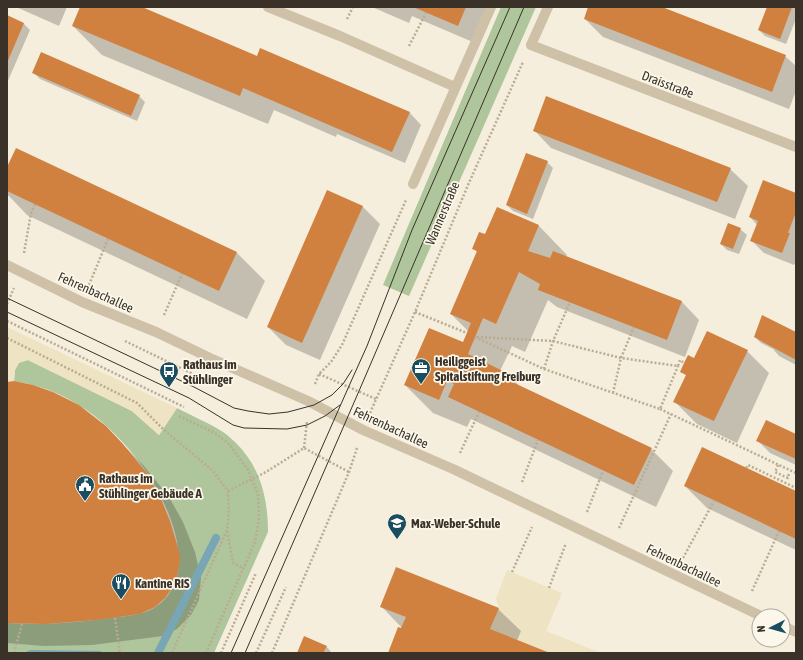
<svg xmlns="http://www.w3.org/2000/svg" width="803" height="660" viewBox="0 0 803 660" font-family="'Asap Condensed',sans-serif">
	<style>
		.green { fill: #afc59b }
		.plaza { fill: #eee3c3 }
		.water { fill: #79a6b4 }
		.shadow { fill: #0003 }
		.lines { fill: none; stroke-linecap: round; stroke-linejoin: round }
		.stream { stroke: #79a6b4; stroke-width: 8 }
		.building { fill: #d0803f }
		.path { stroke: #baab91; stroke-width: 2.5; stroke-dasharray: 2 2; stroke-linecap: butt }
		.service { stroke: #cec1a7; stroke-width: 10 }
		.minor { stroke: #cec1a7; stroke-width: 10 }
		.tram { stroke: #3a3228; stroke-width: 1 }
		.labels { text-anchor: middle; stroke-width: 3.5; stroke-linejoin: round; paint-order: stroke }
		.street-label { font-size: 13px; fill: #3a3228; stroke: #fbf7ea }
		.poi-label { font-size: 13px; font-weight: bold; fill: #3a3228; stroke: #fbf7ea; text-anchor: start }
	</style>
	<rect width="100%" height="100%" fill="#f5eedd"/>
	<path class="green" d="M501 7H536L409 296 383 285Z
		M28 360 132 411 159 435 177 408C192 416 209 423 223 432 228 435 231 439 235 442 260 466 268 498 268 532L214 653H7V623C42 625 76 623 110 618 125 616 140 616 154 608 201 578 171 510 148 474 133 452 113 430 92 414 74 401 54 390 32 385 26 383 20 383 14 381L15 370 19 362Z"/>
	<path class="plaza" d="M7 327 177 408 159 435 132 411 28 360 19 363 15 370 14 381 7 382Z
		M507 570 562 593 546 631 601 653H550L490 630 499 608 496 599Z"/>
	<path class="water" d="M30 650 100 651 104 653H24Z"/>
	<path class="shadow" d="M16 7H67L59 26Z
		M82 7H140L257 57 409 112 421 125 405 163 337 134 336 137 274 110 268 124 102 55 73 26Z
		M372 7H489L475 43 412 16 409 23Z
		M589 7H660L785 56 796 66V91L789 109 603 37 585 19Z
		M768 7H796V19L786 44 765 36 759 30Z
		M7 16 24 24 30 30 7 83Z
		M34 73 139 96 145 102 137 121 40 79Z
		M534 130 730 169 748 186 735 219 551 148Z
		M547 162 553 168 533 219 513 211 507 205Z
		M7 170 237 253 265 281 247 319 27 215 7 194Z
		M796 194V261L794 265 764 253 751 240 757 225 750 217Z
		M362 206 380 224 320 360 286 345 268 327Z
		M497 208 539 226 567 255 566 257 682 302 699 320 685 357 557 307 548 300 525 352 512 346 500 371 508 374 520 387 651 449 673 471 656 507 471 419 467 427 433 413 405 385 464 344 469 332 451 314 478 253 473 248 485 236Z
		M740 229 747 235 739 254 727 250 721 244Z
		M796 334V365L779 356 773 349 761 343 755 337Z
		M747 351 769 373 737 443 697 424 675 402 687 376 682 371 694 359Z
		M7 383 106 427 144 466 169 497 183 522 195 552 201 578 199 600 191 615 177 629 163 636 92 645 44 646 7 643Z
		M796 435V465L770 453 758 441Z
		M685 486 796 492V550L707 508Z
		M382 607 498 609 521 631 517 641 547 653H389L402 628Z
		M326 646 332 653H298Z"/>
	<g class="lines">
		<path class="stream" d="M158 653 216 538"/>
	</g>
	<path class="building" d="M80 7H142L257 56 260 48 410 112 392 152 243 88 240 96 72 26Z
		M413 7H466L458 26Z
		M588 7H662L786 55 772 92 584 19Z
		M767 7H792L780 39 758 30Z
		M7 15 24 23 7 63Z
		M41 52 140 95 131 116 32 73Z
		M546 96 731 168 717 202 533 131Z
		M16 148 237 252 219 291 7 191V167Z
		M526 153 548 161 527 214 506 205Z
		M763 180 796 193V212L788 233H790L782 253 750 241 758 221 749 217Z
		M327 190 363 206 302 343 267 327Z
		M497 207 539 225 528 251 550 258 553 251 682 301 667 340 538 290 540 284 519 272 496 324 483 318 468 354 509 374 506 379 652 448 634 485 448 397 454 384 447 381 439 400 404 385 429 328 463 342 471 323 450 314 477 251 472 249 479 232 485 234Z
		M728 223 741 228 733 249 720 244Z
		M762 315 796 332V360L754 337Z
		M707 331 748 350 714 421 673 402 686 375 680 372 684 363 688 355 694 358Z
		M14 381 33 385 53 392 79 405 106 426 122 443 147 473 161 499 170 521 179 551 180 560 177 577 173 587 165 598 155 607 140 614 97 620 45 624 7 623V382Z
		M766 420 796 434V459L756 441Z
		M702 447 796 491V539L684 486Z
		M396 567 499 608 490 629 550 653H388L398 627 401 628 406 617 380 607Z
		M304 636 327 646 323 653H297Z"/>
	<g class="lines">
		<path class="path" d="M347 19 353 7
			M409 46 426 13
			M24 253 31 213 35 204
			M89 285 108 239
			M7 304 14 288
			M415 312 467 333
			M164 315 182 274
			M7 321 184 407
			M475 337 544 369 660 409 678 366
			M477 337 553 341 621 358 678 366 680 360 684 363
			M7 338 137 403 163 429 213 471 228 491 229 513 227 530 172 653
			M125 341 199 377
			M544 369 553 341 570 302
			M319 374 376 399
			M315 384 319 374 331 362 342 345 406 200
			M613 393 621 358 634 327
			M660 409 796 473
			M370 413 415 312 468 185 523 62
			M179 416 215 433 230 445 248 470 258 494 259 518 255 542 206 653
			M304 448 307 421
			M460 453 479 412
			M778 465 775 472 788 478 789 473
			M746 468 748 465 796 488
			M522 482 538 440
			M228 491 266 472 304 448 349 472
			M587 512 603 471
			M619 528 671 414
			M227 531 233 563 243 568
			M683 558 714 501
			M512 572 532 527
			M549 588 566 543
			M752 591 779 531
			M115 618 120 653
			M14 653 22 624
			M221 653 256 573
			M256 653 286 587
			M272 653 349 472 357 448"/>
		<path class="service" d="M531 45 548 7
			M413 184 491 7"/>
		<path class="minor" d="M268 7 340 36 455 87
			M531 45 796 147
			M7 265 82 302 156 332 210 358 308 401 363 430 453 469 761 616
			M783 626 796 632"/>
		<path class="tram" d="M7 298 194 387 234 408 248 411 269 414 288 412 314 405 332 395 343 384 352 370
			M7 312 189 398 233 425 244 428 287 429 307 425 325 416 340 405
			M231 653 349 386 367 346 412 230 510 7
			M245 653 359 391 524 7"/>
	</g>
	<defs>
		<symbol id="office-pin" viewBox="-11 -11 22 30"><path d="M0 17L-7.5 6A9.5 9.5 0 1 1 7.5 6Z" fill="#1a4d60" stroke="#fbf7ea"/><path d="M-6-3h4V-5.5h4V-3h4V5H-6ZM-1-4.5V-3h2v-1.5ZM-6 0V1H6V0Z" fill="#fff"/></symbol>
		<symbol id="bus-pin" viewBox="-11 -11 22 30"><path d="M0 17L-7.5 6A9.5 9.5 0 1 1 7.5 6Z" fill="#1a4d60" stroke="#fbf7ea"/><path d="M-5-6H5V4H4V6H2V4H-2V6H-4V4H-5ZM-3.5-4V0h7V-4ZM-3.5 1.2v1.5H-2V1.2ZM2 1.2v1.5H3.5V1.2Z" fill="#fff"/></symbol>
		<symbol id="civic-pin" viewBox="-11 -11 22 30"><path d="M0 17L-7.5 6A9.5 9.5 0 1 1 7.5 6Z" fill="#1a4d60" stroke="#fbf7ea"/><path d="M-.6-6.5H3V-4.5H.6V-3L4-1V1h2V6H-6V1h2V-1L-.6-3ZM-1.2 2.5V6h2.4V2.5Z" fill="#fff"/></symbol>
		<symbol id="school-pin" viewBox="-11 -11 22 30"><path d="M0 17L-7.5 6A9.5 9.5 0 1 1 7.5 6Z" fill="#1a4d60" stroke="#fbf7ea"/><path d="M0-5L7-2L0 1L-7-2ZM-4 1L0 2.5L4 1V4Q0 6-4 4Z" fill="#fff"/></symbol>
		<symbol id="restaurant-pin" viewBox="-11 -11 22 30"><path d="M0 17L-7.5 6A9.5 9.5 0 1 1 7.5 6Z" fill="#1a4d60" stroke="#fbf7ea"/><path d="M-5-6h1v4h1v-4h1v4h1v-4h1v5L-1.5 .5V6h-2V.5L-5-1ZM5-6V6H3V1.5H1.5Q1.5-4 5-6Z" fill="#fff"/></symbol>
	</defs>
	<g fill-rule="evenodd">
		<use href="#office-pin" x="410" y="357" width="22" height="30"/>
		<use href="#bus-pin" x="158" y="360" width="22" height="30"/>
		<use href="#civic-pin" x="74" y="474" width="22" height="30"/>
		<use href="#school-pin" x="386" y="512" width="22" height="30"/>
		<use href="#restaurant-pin" x="110" y="572" width="22" height="30"/>
	</g>
	<g class="labels">
		<g class="street-label">
			<text transform="translate(668 84) rotate(21)" y="5">Draisstraße</text>
			<text transform="translate(442 213) rotate(-67)" y="5">Wannerstraße</text>
			<text transform="translate(96 292) rotate(24)" y="5">Fehrenbachallee</text>
			<text transform="translate(391 427) rotate(25)" y="5">Fehrenbachallee</text>
			<text transform="translate(684 565) rotate(26)" y="5">Fehrenbachallee</text>
		</g>
		<g class="poi-label">
			<text x="435" y="366">Heiliggeist<tspan x="435" dy="15">Spitalstiftung Freiburg</tspan></text>
			<text x="183" y="369">Rathaus im<tspan x="183" dy="15">Stühlinger</tspan></text>
			<text x="99" y="483">Rathaus im<tspan x="99" dy="15">Stühlinger Gebäude A</tspan></text>
			<text x="411" y="528">Max-Weber-Schule</text>
			<text x="135" y="588">Kantine RIS</text>
		</g>
	</g>
	<rect width="803" height="660" fill="none" stroke="#3a3228" stroke-width="16"/>
	<g transform="translate(771 628) rotate(264)"><circle r="19" fill="#fbf7ea" stroke="#aea89c"/>
	<path d="M0-3L7 15L0 10L-7 15Z" fill="#1a4d60"/>
	<text y="-6" font-size="11" font-weight="bold" text-anchor="middle" fill="#3a3228">N</text>
	</g>
</svg>
